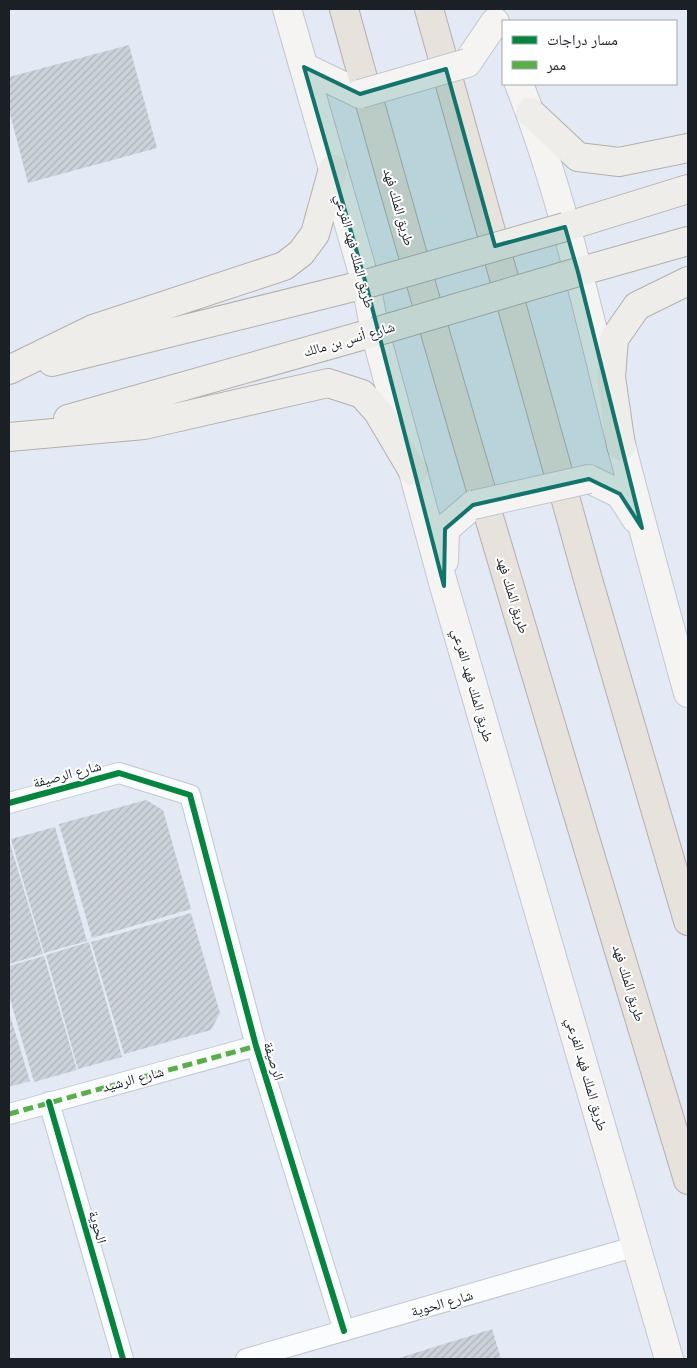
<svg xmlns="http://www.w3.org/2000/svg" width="697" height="1368" viewBox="0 0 697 1368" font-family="'Noto Serif','Noto Naskh Arabic',serif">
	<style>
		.building { fill: url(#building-hatch) }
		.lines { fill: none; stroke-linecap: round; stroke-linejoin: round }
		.street-casing { stroke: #c2c7cf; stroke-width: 22 }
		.secondary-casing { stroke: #c2c7cf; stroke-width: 30 }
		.primary-casing { stroke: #b3afac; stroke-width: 30 }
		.highway-casing { stroke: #b3afac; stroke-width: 30 }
		.street { stroke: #fbfcfe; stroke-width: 20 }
		.secondary { stroke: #f5f4f3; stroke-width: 28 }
		.primary { stroke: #efede9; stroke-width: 28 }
		.highway { stroke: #e7e2dc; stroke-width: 28 }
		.secondary-bridge-casing { stroke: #c2c7cf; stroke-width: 30; stroke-linecap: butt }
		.primary-bridge-casing { stroke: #b3afac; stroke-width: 30; stroke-linecap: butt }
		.secondary-bridge { stroke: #f5f4f3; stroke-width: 28 }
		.primary-bridge { stroke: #efede9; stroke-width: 28 }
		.quiet { stroke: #55b145; stroke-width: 5; stroke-dasharray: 10 5; stroke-linecap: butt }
		.cycleway-casing { stroke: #fff; stroke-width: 9 }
		.cycleway { stroke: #00873e; stroke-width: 6 }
		.marked { fill: #0f766e; fill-opacity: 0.2; stroke: #0f766e; stroke-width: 4; stroke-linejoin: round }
		.labels { text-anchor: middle; stroke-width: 4; stroke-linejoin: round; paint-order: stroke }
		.street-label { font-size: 14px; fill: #1b1f26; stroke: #fff }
	</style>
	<defs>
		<pattern id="building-hatch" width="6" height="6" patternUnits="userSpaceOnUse" patternTransform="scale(1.25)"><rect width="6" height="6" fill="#ccd2da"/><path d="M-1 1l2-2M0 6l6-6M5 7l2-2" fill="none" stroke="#afb4bb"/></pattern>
	</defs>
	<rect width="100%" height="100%" fill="#e3eaf5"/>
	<path class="building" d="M129 45 157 148 28 183 9 110V77Z
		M146 800 163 810 191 909 92 938 59 824Z
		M55 827 87 941 44 953 11 839Z
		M9 840 43 954 9 964Z
		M191 913 220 1013 211 1030 124 1054 91 942Z
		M89 942 122 1057 78 1069 46 955Z
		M44 956 77 1070 34 1082 9 995V966Z
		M9 1012 30 1081 9 1087Z
		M492 1329 501 1359H396Z"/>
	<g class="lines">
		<defs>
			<path id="street" d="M9 803 119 773 190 795 256 1046 344 1331
				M49 1102 123 1359
				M9 1114 256 1046
				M246 1359 637 1246"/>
			<path id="secondary" d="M287 9 366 284 375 332 444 586 669 1359
				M467 63 495 22
				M304 67 360 94
				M519 84C559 186 584 294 610 400 634 498 661 595 688 693
				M589 479 620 494 636 519
				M444 561 445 529 473 505"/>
			<path id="primary" d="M530 112 578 157 619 162 688 148
				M565 227 688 189
				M578 272 688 241
				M52 362 366 284
				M9 370 93 329 284 266 301 253 315 234 333 169
				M68 419 375 332
				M9 437 144 425 328 383 362 394 378 412 413 471
				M621 446 611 377 614 339 637 306 688 281"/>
			<path id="highway" d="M344 9C451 401 571 790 688 1180
				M429 9 589 583 688 921"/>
		</defs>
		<use href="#street" class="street-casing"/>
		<use href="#secondary" class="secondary-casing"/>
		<use href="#primary" class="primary-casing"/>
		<use href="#highway" class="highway-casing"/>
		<use href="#street" class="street"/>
		<use href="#secondary" class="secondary"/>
		<use href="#primary" class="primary"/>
		<use href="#highway" class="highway"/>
		<defs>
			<path id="secondary-bridge" d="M360 94 467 63
				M473 505 589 479"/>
			<path id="primary-bridge" d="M366 284 565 227
				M375 332 578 272"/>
		</defs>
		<use href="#secondary-bridge" class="secondary-bridge-casing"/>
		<use href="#primary-bridge" class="primary-bridge-casing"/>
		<use href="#secondary-bridge" class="secondary-bridge"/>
		<use href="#primary-bridge" class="primary-bridge"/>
		<path class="quiet" d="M9 1114 256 1046"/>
		<defs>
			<path id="cycleway" d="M9 803 119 773 190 795 256 1046 344 1331
				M49 1102 123 1359"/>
		</defs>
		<use href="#cycleway" class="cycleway-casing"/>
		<use href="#cycleway" class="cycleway"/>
	</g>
	<path class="marked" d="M304 67 360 94 446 69 495 246 565 227 578 272 642 528 620 494 589 479 473 505 445 529 444 586 366 284Z"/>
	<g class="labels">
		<g class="street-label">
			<text transform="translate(399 207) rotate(74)" y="5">طريق الملك فهد</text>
			<text transform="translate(355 251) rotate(75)" y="5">طريق الملك فهد الفرعي</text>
			<text transform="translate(349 339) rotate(-16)" y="5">شارع أنس بن مالك</text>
			<text transform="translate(513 595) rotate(73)" y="5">طريق الملك فهد</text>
			<text transform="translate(473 685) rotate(74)" y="5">طريق الملك فهد الفرعي</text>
			<text transform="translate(67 774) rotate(-15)" y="5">شارع الرصيفة</text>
			<text transform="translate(629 983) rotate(73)" y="5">طريق الملك فهد</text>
			<text transform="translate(274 1061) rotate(73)" y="5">الرصيفة</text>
			<text transform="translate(587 1074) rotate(74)" y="5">طريق الملك فهد الفرعي</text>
			<text transform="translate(133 1079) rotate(-15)" y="5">شارع الرشيد</text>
			<text transform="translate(98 1227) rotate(74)" y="5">الحوية</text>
			<text transform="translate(442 1303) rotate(-16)" y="5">شارع الحوية</text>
		</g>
	</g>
	<rect width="697" height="1368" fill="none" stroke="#1b1f26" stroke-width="20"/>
	<rect x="502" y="20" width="175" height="65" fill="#ffffff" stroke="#a4a5a8"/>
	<rect x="512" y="36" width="25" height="8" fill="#00873e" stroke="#a4a5a8"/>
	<text x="547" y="45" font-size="15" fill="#1b1f26">مسار دراجات</text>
	<rect x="512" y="61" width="25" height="8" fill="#55b145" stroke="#a4a5a8"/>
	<text x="547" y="70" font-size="15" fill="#1b1f26">ممر</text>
</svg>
